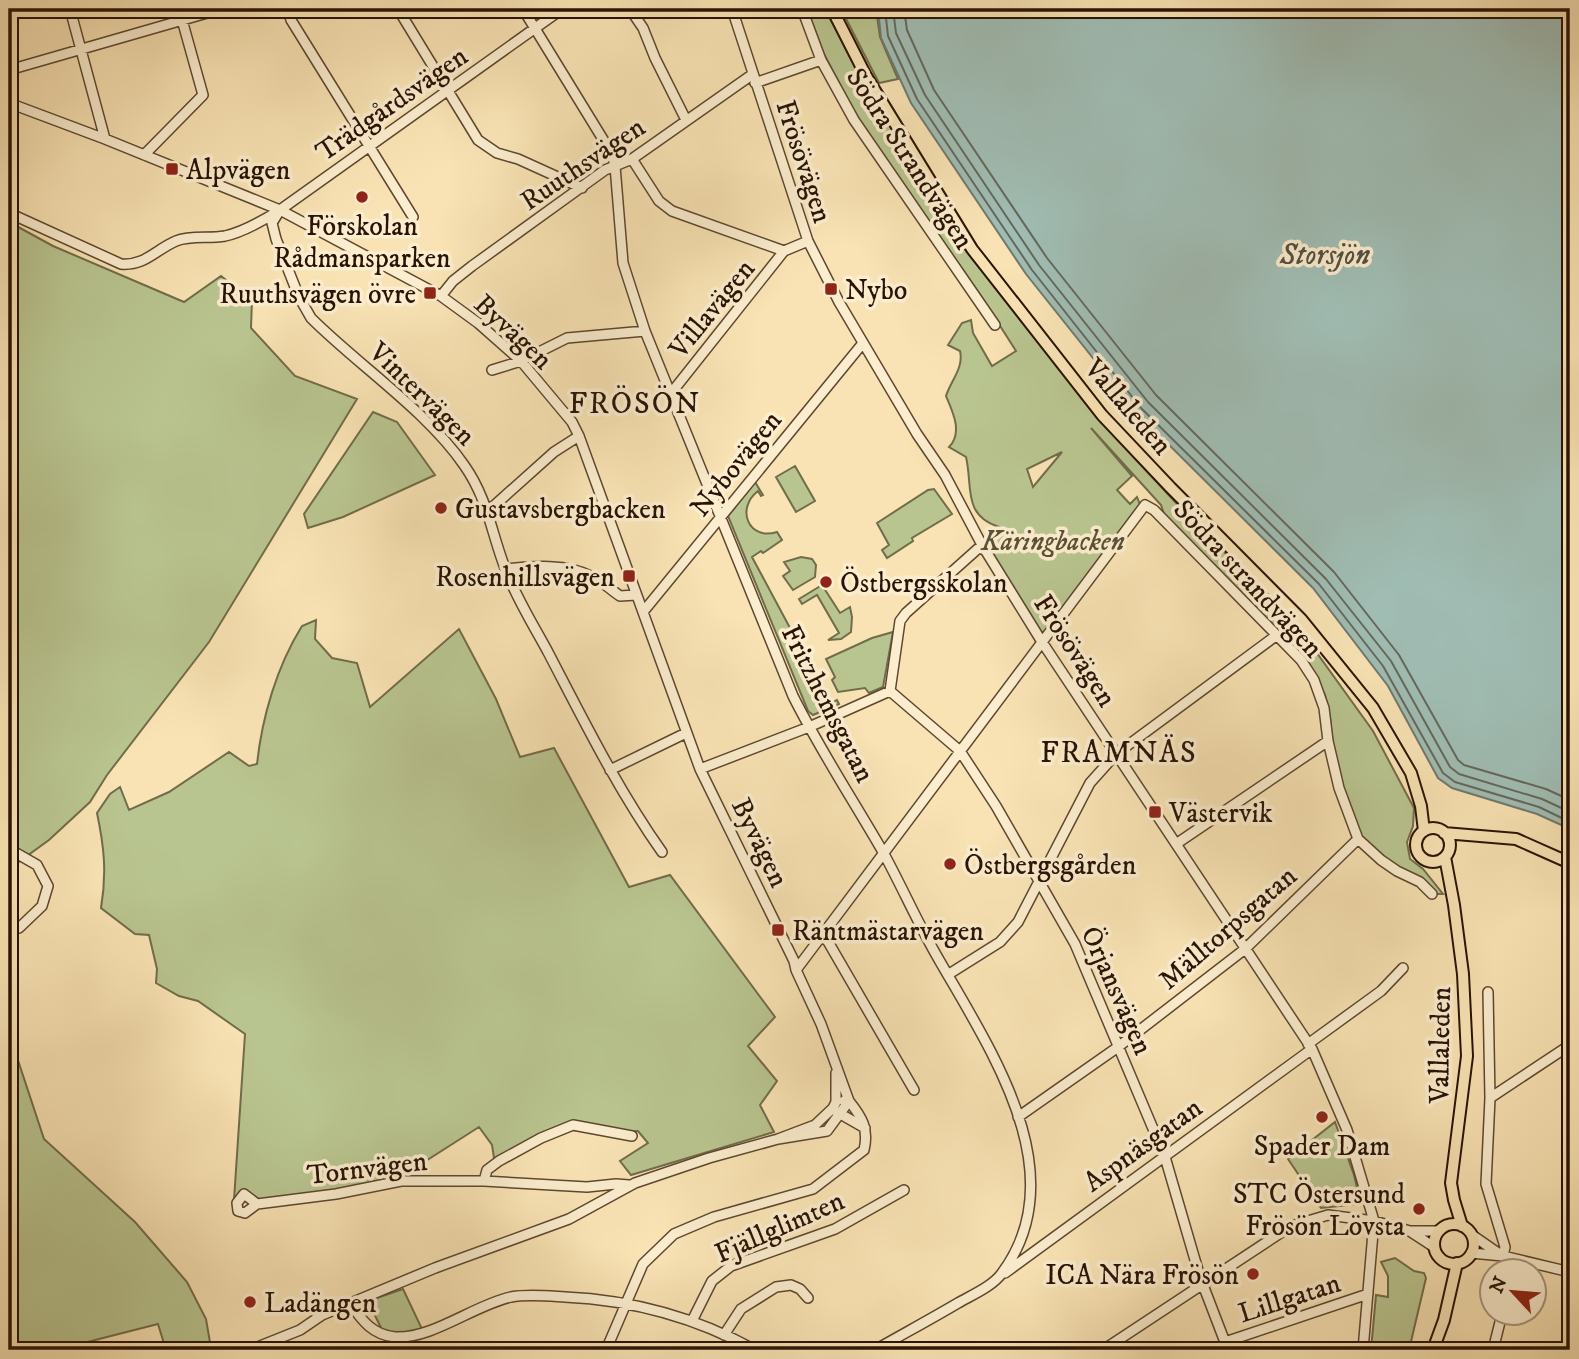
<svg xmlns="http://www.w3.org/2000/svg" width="1579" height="1359" viewBox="0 0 1579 1359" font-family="'IM FELL DW Pica',serif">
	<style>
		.green { fill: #b9c590; stroke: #716c4a; stroke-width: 2; fill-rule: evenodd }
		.water { fill: #a0bdb4; stroke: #70796e; stroke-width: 2 }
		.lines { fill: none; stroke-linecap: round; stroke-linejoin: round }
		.shore { stroke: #64685c; stroke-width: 2 }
		.minor-casing { stroke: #5d4731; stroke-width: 12 }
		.major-casing { stroke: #291305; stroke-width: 14 }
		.minor { stroke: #fbedce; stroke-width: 9 }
		.major { stroke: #f9e3b4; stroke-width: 10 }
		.poi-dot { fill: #8f2418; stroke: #fbedce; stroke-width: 2.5 }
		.labels { text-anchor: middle; stroke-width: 7; stroke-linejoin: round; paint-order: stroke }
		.street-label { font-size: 28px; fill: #291305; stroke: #fbedce }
		.poi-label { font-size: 28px; fill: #291305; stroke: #fbedce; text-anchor: start }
		.park-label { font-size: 28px; font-style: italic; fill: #5b5136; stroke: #fbedce }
		.water-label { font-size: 30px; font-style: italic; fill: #534e42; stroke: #fbedce }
		.neighbourhood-label { font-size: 30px; letter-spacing: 2px; fill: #291305; stroke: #fbedce }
	</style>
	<rect width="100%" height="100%" fill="#f9e3b4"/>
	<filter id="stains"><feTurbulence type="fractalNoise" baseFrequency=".00286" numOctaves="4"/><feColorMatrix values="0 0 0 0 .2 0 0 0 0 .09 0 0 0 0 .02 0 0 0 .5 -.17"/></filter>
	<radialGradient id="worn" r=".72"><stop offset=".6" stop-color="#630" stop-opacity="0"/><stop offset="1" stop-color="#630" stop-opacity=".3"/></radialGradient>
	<path class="green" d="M807 9H825L862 78 967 249 1099 420 1179 506 1301 631 1373 731 1414 808 1413 826 1407 842 1410 859 1423 869 1443 894H1438L1415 877 1390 864 1361 837 1351 812 1334 757 1330 717 1325 695 1315 676 1164 514 1161 505 1091 428 1132 476 1117 490 1130 504 1137 497 1141 507 1043 637 986 543 999 527C962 515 973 486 966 457L949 447C963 433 953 412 946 396 951 380 964 368 960 351L948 345 962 323 971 320 973 333 992 366 1016 351 981 296 859 121 824 54ZM1062 452 1033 487 1027 469Z
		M841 9H876L880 37 898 79 879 83Z
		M9 222 53 246 184 302 221 276 252 300 251 328 295 376 357 399 209 642 107 775 90 802 49 840 9 869Z
		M373 412 397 422 435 475 343 517 308 528 304 514Z
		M795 466 815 501 796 512 776 477Z
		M755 482 763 495 761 496 758 491C735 509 749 541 777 532L782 540 763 553 761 551 752 557 805 656 800 659 824 706 837 700 839 704 813 715 808 711 728 516Z
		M934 489 952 514 912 538 913 541 887 558 882 550 889 545 877 523 928 490Z
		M801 557 812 559 816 565 815 577 793 590 783 576 790 571 784 562Z
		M822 585 840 613 850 607 852 617 851 632 841 639 828 640 839 633 817 595 802 604 799 599Z
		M316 620 315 639 332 658 357 663 370 707 459 629 496 699 520 757 554 748 629 887 670 875 775 1017 748 1046 777 1081 760 1105 774 1132 631 1175 620 1161 648 1143 638 1131 621 1132 615 1136 567 1129 499 1164 494 1158 492 1145 479 1127 399 1178 336 1192 258 1201 245 1193 234 1200 245 1034 198 1001 179 996 156 983 157 969 149 935 135 934 101 908C107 873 104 846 97 813L110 794 120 787 129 810 169 792 229 752 249 766 257 764C262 717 277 666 302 626Z
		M893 632 883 687 869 693 865 688 838 692 832 680 835 677 826 659 872 638Z
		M9 1033 44 1139 135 1222 187 1282 206 1319 211 1348 206 1350H166L158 1324 60 1349 11 1344 9 1329Z
		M1335 1122 1354 1175 1360 1200 1358 1204 1321 1208 1288 1159Z
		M1395 1258 1414 1271 1424 1273 1426 1278 1409 1350H1371L1376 1295 1388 1297V1276L1381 1262Z
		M403 1289 422 1329 402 1334 383 1332 368 1301Z"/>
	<path class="water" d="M878 9H1570V829L1537 814 1452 788 1438 778 1388 686 1313 588 1136 412 1026 274 911 103 881 38Z"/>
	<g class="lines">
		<path class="shore" d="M885 9 888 36 917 99 1032 270 1141 408 1319 584 1383 666 1443 773 1455 782 1539 807 1570 822
			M893 9 896 33 925 95 1039 265 1148 402 1326 579 1391 661 1450 767 1459 774 1542 799 1570 812
			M904 9 907 30 934 90 1047 258 1156 395 1334 572 1399 655 1458 760 1464 765 1546 789 1570 800"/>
		<defs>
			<path id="minor" d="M70 9 105 139
				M288 9 291 20 413 217
				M398 9 478 140 497 153 518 159 582 188
				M523 9 612 154 615 166 623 263 645 331 793 696C820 750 853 800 883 852 901 885 916 919 934 951 985 1042 1078 1171 1002 1273 993 1286 972 1295 958 1303 931 1319 903 1334 875 1350
				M630 9 643 28 655 58 686 120
				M732 9 808 241 839 302 917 434 945 475 982 545 1042 642 1312 1049 1347 1130 1374 1221 1363 1350
				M802 9 821 60 854 120 995 325
				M9 70 221 9
				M755 83 821 60
				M9 103 105 139 280 210 441 296 478 323 521 361 572 422 579 436 700 769 794 961 796 970 821 1024 849 1101 827 1131 778 1139
				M144 155 203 95 179 9
				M632 159 659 201 672 211 784 251 808 241
				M280 210 272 223 276 239 299 297 311 318C358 365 427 411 464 465 488 499 491 532 505 568 516 598 534 626 549 654 584 721 618 790 662 852
				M9 213 121 264C145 266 155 250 176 241 191 235 209 239 225 236 244 232 264 220 280 210L562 9
				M441 296 453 281 472 266 605 170 632 159 753 74
				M492 370 521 361 567 338 645 331
				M672 392 784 251
				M487 512 554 452 579 436
				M505 569C533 566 567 563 593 577 603 582 611 590 620 596L636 595
				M643 612 863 343
				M890 691 960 751 996 806 1075 944 1165 1157 1200 1277 1228 1350
				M700 769 809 727 890 691 900 621 906 613 982 545
				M610 770 686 733
				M1176 844 1328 741
				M9 849 37 865 48 886 42 906 19 928
				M823 933 914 1090
				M796 970 1145 505 1154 510 1301 660 1314 680 1324 708 1328 741 1339 788 1358 839 1381 860 1397 871 1420 882 1432 894
				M949 974 1000 942 1018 922 1090 783 1116 754 1277 635
				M1488 992 1490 1098 1486 1184 1505 1247 1503 1256
				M1308 1044 1381 991 1403 968
				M1490 1098 1570 1045
				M837 1112 865 1128
				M1018 1117 1118 1047 1245 949 1358 839
				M484 1181 487 1170 499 1161 541 1138 573 1125 632 1136
				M257 1204 245 1213 238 1211 237 1203 244 1194 257 1204 336 1194 401 1181H484L587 1187 616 1184 629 1185
				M1411 1232 1434 1247
				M1472 1235 1498 1253
				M1471 1253 1503 1256 1570 1272
				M1512 1272 1515 1260
				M1005 1273 1312 1049
				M350 1303C362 1321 373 1335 395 1337 433 1339 474 1305 511 1297 528 1294 548 1296 565 1297 631 1300 697 1318 755 1350
				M692 1321 712 1281 731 1266 835 1229 904 1190
				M724 1335 741 1309 776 1287 791 1285 800 1289 808 1298
				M1225 1342 1368 1294
				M250 1350 300 1330 322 1315 435 1268 569 1219 635 1183 709 1158 778 1139 815 1125 833 1108 836 1102V1073
				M606 1350 643 1264 674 1234 714 1217 813 1189 864 1150C869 1129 862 1117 849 1101H844
				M1103 1350 1291 1226 1328 1215 1374 1221 1410 1231H1439
				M1493 1350 1502 1314"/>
			<path id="major" d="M832 9 866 76 972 249 1102 415 1171 488 1301 619 1373 708 1411 773 1421 806 1424 831
				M1416 845a17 17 0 1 1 34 0a17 17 0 1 1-34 0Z
				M1444 833 1516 839 1570 863
				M1445 857 1454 905 1463 974 1467 1056 1451 1183 1454 1200 1462 1226
				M1434 1244a20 20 0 1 1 40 0a20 20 0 1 1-40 0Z
				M1433 1350 1444 1320 1457 1263"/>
		</defs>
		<use href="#minor" class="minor-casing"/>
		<use href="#major" class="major-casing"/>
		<use href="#minor" class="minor"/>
		<use href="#major" class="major"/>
	</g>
	<g class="poi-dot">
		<rect x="165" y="162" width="14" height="14" rx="3.5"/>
		<circle cx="362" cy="197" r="7"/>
		<rect x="824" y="282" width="14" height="14" rx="3.5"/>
		<rect x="423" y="286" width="14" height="14" rx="3.5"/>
		<circle cx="441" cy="508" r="7"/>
		<rect x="622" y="569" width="14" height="14" rx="3.5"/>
		<circle cx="826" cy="582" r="7"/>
		<rect x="1148" y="805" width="14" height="14" rx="3.5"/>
		<circle cx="950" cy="864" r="7"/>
		<rect x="771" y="923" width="14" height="14" rx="3.5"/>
		<circle cx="1322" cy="1117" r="7"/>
		<circle cx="1419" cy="1209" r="7"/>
		<circle cx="1253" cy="1274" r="7"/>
		<circle cx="250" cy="1302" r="7"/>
	</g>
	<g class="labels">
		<g class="street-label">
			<text transform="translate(391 103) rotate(-35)" y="10">Trädgårdsvägen</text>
			<text transform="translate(911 158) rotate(57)" y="10">Södra Strandvägen</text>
			<text transform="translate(805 161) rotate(72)" y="10">Frösövägen</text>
			<text transform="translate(582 163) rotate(-34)" y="10">Ruuthsvägen</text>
			<text transform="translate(711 308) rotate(-51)" y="10">Villavägen</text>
			<text transform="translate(514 331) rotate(43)" y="10">Byvägen</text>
			<text transform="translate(423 393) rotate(44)" y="10">Vintervägen</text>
			<text transform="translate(1129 406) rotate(49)" y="10">Vallaleden</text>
			<text transform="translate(735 463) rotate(-51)" y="10">Nybovägen</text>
			<text transform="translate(1249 578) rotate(47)" y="10">Södra strandvägen</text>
			<text transform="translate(1076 650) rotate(57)" y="10">Frösövägen</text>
			<text transform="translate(829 703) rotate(63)" y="10">Fritzhemsgatan</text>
			<text transform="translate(761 842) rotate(64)" y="10">Byvägen</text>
			<text transform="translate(1227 927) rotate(-41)" y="10">Mälltorpsgatan</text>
			<text transform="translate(1118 990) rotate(66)" y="10">Örjansvägen</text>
			<text transform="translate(1439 1045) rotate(-89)" y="10">Vallaleden</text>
			<text transform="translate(1142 1144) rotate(-36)" y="10">Aspnäsgatan</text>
			<text transform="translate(367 1167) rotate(-7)" y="10">Tornvägen</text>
			<text transform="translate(779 1226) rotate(-24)" y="10">Fjällglimten</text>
			<text transform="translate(1289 1297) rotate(-18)" y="10">Lillgatan</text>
		</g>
		<g class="poi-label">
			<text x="186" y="179">Alpvägen</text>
			<text x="362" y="235" text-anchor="middle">Förskolan<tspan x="362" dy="32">Rådmansparken</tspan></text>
			<text x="845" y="299">Nybo</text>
			<text x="416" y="303" text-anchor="end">Ruuthsvägen övre</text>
			<text x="455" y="518">Gustavsbergbacken</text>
			<text x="615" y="586" text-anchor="end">Rosenhillsvägen</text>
			<text x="840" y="592">Östbergsskolan</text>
			<text x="1169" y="822">Västervik</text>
			<text x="964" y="874">Östbergsgården</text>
			<text x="792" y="940">Räntmästarvägen</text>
			<text x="1322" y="1155" text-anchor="middle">Spader Dam</text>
			<text x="1405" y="1203" text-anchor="end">STC Östersund<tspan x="1405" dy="32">Frösön Lövsta</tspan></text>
			<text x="1239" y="1284" text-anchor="end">ICA Nära Frösön</text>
			<text x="264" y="1312">Ladängen</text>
		</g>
		<g class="park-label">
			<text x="1053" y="550">Käringbacken</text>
		</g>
		<g class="water-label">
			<text x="1325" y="264">Storsjön</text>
		</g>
		<g class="neighbourhood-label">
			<text x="635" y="413">FRÖSÖN</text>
			<text x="1119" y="762">FRAMNÄS</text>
		</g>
	</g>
	<rect width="1579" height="1359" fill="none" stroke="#f9e3b4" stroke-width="35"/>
	<rect x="10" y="10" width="1558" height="1338" fill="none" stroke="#291305" stroke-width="3.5"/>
	<rect x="18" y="18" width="1544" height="1324" fill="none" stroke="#291305" stroke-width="2"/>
	<g transform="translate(1513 1292) rotate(296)"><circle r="33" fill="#fbedce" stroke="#a7967e" stroke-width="2"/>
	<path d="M0-5L12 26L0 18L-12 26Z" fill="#8f2418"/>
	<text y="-10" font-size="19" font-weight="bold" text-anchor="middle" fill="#291305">N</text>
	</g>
	<rect width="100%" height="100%" filter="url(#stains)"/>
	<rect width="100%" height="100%" fill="url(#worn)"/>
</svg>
